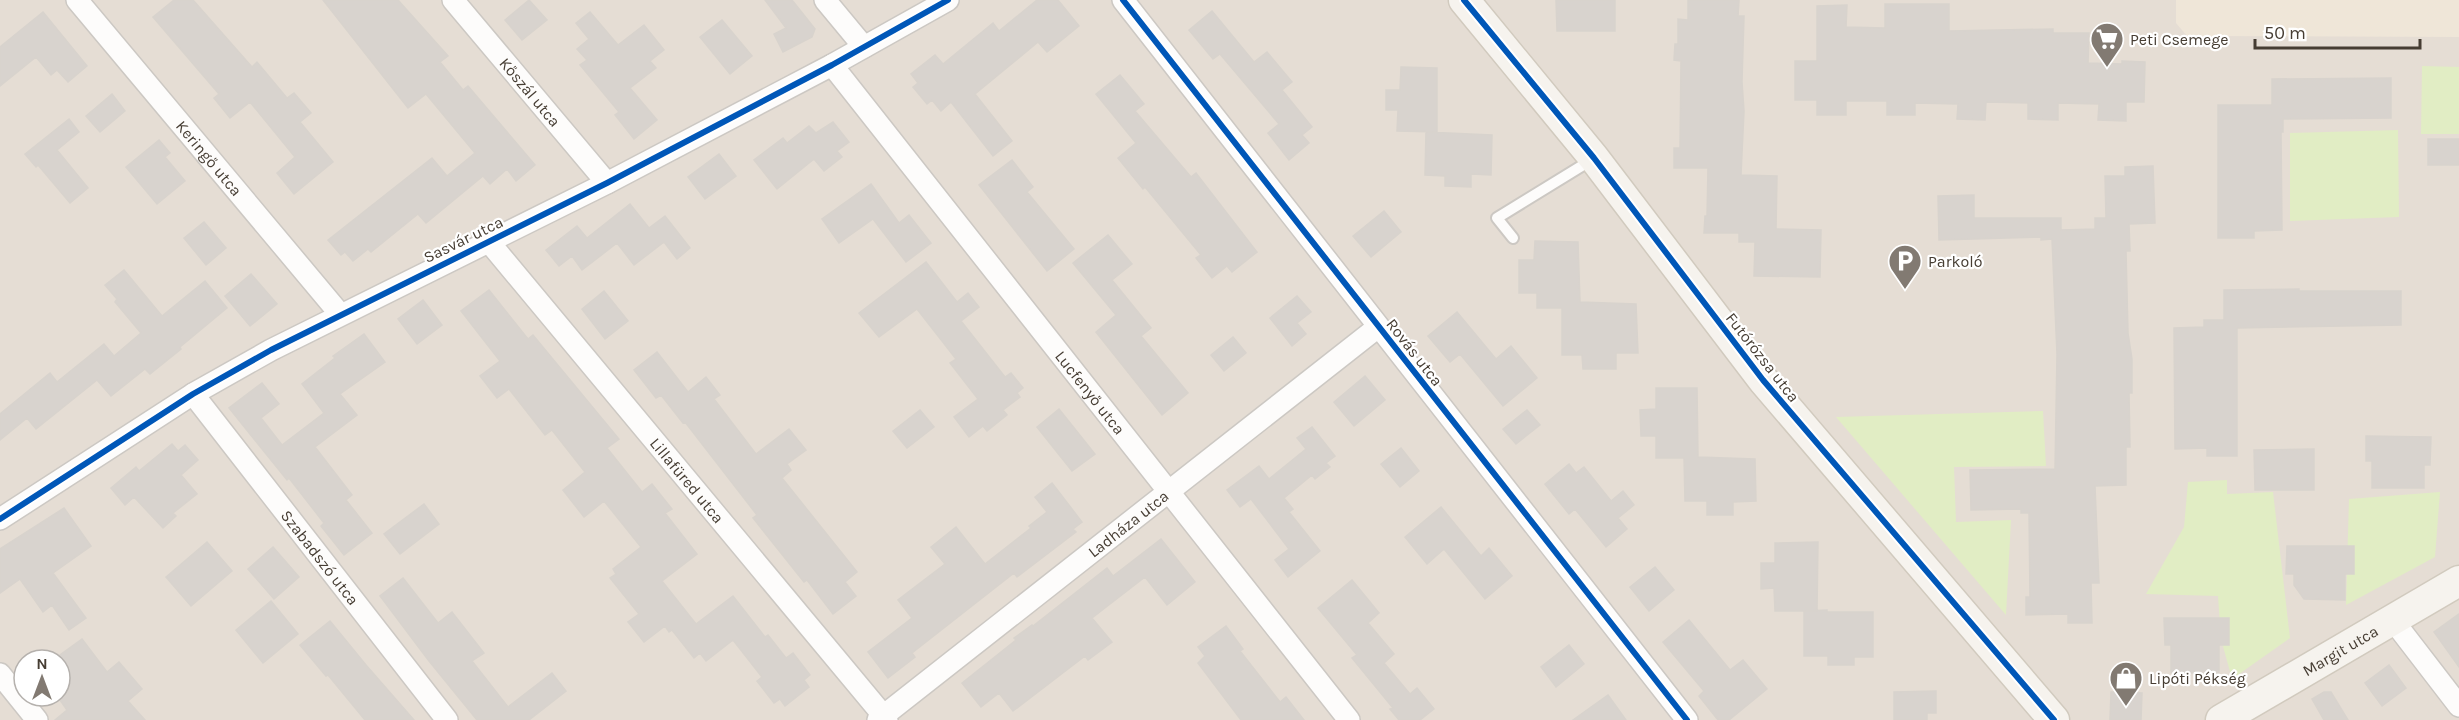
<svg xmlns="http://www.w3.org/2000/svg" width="2459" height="720" viewBox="0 0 2459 720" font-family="Karla,sans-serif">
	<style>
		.residential { fill: #e5ddd4; fill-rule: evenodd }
		.education { fill: #efe6d8 }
		.green { fill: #e1edc4 }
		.building { fill: #d8d3ce; stroke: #d8d3cd; stroke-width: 1.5 }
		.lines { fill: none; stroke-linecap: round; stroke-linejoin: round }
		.lane-casing { stroke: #ccc8c3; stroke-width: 14 }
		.street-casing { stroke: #ccc8c3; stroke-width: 24 }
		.secondary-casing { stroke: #d1cabe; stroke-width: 33 }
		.lane { stroke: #fdfcfb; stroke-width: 10 }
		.street { stroke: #fdfcfb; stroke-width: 21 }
		.secondary { stroke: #f6f3ee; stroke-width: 30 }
		.cycleway-casing { stroke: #fff; stroke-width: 10 }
		.cycleway { stroke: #0057b8; stroke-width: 6 }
		.labels { text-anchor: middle; stroke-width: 4.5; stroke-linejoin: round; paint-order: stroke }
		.poi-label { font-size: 16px; fill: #463d33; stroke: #fff; text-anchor: start }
		.street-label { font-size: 16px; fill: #463d33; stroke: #fff }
	</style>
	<rect width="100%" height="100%" fill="#f0ece7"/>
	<path class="residential" d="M0 0H2459V720H0ZM24 660H60V696H24Z"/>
	<path class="education" d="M2176 0H2459V37L2187 36 2176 23Z"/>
	<path class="green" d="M2422 66 2459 67V134H2421Z
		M2398 130 2399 217 2290 221V133Z
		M2043 411 2046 466 1954 467 1956 522 2011 520 2006 615 1836 417Z
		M2227 480V494L2273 492 2290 638 2232 679 2221 639 2218 596 2146 594 2184 527 2188 482Z
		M2440 492 2435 557 2346 605 2349 499Z"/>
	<path class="building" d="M174 0H193L252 67 257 62 287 98 294 93 311 113 300 122 333 162 294 194 277 173 295 157 250 102 230 118 214 98 219 94 153 17Z
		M323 0H398L448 56 440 62 463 90 468 86 535 165 516 181 507 169 490 184 483 176 426 223 418 214 371 252 368 249 353 261 345 252 341 255 328 240 432 158 447 176 475 153 426 94 408 108Z
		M529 0 547 20 522 40 505 20Z
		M765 0H792L815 29 812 37 783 52 774 34 786 28Z
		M1037 0H1058L1079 26 1047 52 1038 42 975 94 1012 141 993 156 951 102 941 111 932 100 927 104 913 87 918 83 911 74 935 55 943 64 993 23 999 31Z
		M1556 0H1615V31H1557Z
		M1688 0H1739L1738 16H1744L1742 82 1744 111 1741 175 1777 176 1776 229 1821 230 1820 277 1754 276 1755 242H1739V233H1704L1705 216H1707L1708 168H1674V148H1680L1681 61 1674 60 1675 44H1678V19L1688 20Z
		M1885 4H1949V31L2053 29V33H2089L2088 63 2122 64V61L2145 62 2144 102H2126V121L2098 120 2099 104 2058 103V120L2028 119V103L1986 102 1985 120 1957 119 1958 104 1915 103V115H1887V101H1846V115H1817V100H1795V61H1817V6L1847 5 1846 27 1885 28Z
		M1212 11 1254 62 1267 52 1292 82 1282 90 1312 127 1302 135 1309 143 1289 160 1268 133 1279 124 1220 54 1213 59 1189 30Z
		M43 12 87 66 68 82 57 70 51 75 36 57 0 86V47Z
		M590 12 618 45 644 25 664 50 650 61 656 68 630 88 657 120 634 139 615 115 619 112 580 65 587 60 577 49 589 39 576 23Z
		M722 20 752 56 730 74 700 37Z
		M1401 67 1437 68V132L1397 131 1398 110H1386V90H1400Z
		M1120 75 1144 104 1135 111 1191 177 1196 173 1257 252 1232 272 1227 266 1212 278 1196 258 1201 255 1145 187 1143 189 1118 158 1136 143 1096 94Z
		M2391 78V118L2283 119V132H2281L2282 230 2254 231V238H2218V105H2272V79Z
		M112 94 125 111 100 132 86 116Z
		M69 119 79 132 57 150 88 188 70 203 38 165 36 167 25 154Z
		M833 122 849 142 837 151 842 157 824 171 814 159 777 189 754 160 783 138 787 143 809 126 816 133Z
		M1426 132 1492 135 1491 175 1471 174V187L1445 186V176L1425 175Z
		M2428 139H2459V165H2428Z
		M159 140 170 153 165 157 185 181 157 204 126 167Z
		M719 154 736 176 705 199 688 177Z
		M1012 160 1033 187 1027 192 1074 249 1047 271 979 185Z
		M2153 166 2155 223 2129 224 2130 251H2126L2128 333 2132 359V393H2129L2130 447H2126V485L2095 486 2099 583H2091L2092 623H2068V614L2026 615V597H2030L2029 513H2021V509L1971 510 1970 470 2055 469 2057 354 2052 239 2041 240V237L1939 240 1938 196 1974 195V218H2061V230L2095 229V218H2106L2105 176H2125V167Z
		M871 184 899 223 909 215 931 243 906 262 873 219 839 243 822 219Z
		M630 204 649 228 665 216 690 248 677 259 664 242 634 265 617 243 582 270 572 256 559 266 546 250 577 226 587 238Z
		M1384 211 1401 232 1371 257 1353 236Z
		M204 222 226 248 206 265 184 238Z
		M1108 235 1132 264 1112 280 1151 328 1141 336 1188 393 1162 415 1096 332 1116 315 1073 263Z
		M1535 241 1578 242 1580 302 1636 304 1638 353H1616V369H1583L1582 355H1562V308H1537V293H1519V260H1534Z
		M926 262 957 302 968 293 979 307 961 321 1005 377 1011 373 1023 388 1017 393 1020 397 1003 410 1007 415 987 431 983 426 969 437 954 417 978 399 950 363 956 359 917 309 879 337 859 313Z
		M124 270 162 316 205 281 227 308 180 347 181 349 150 374 145 369 111 396 97 380 36 429 27 418 0 440V414L50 373 57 382 104 344 114 356 141 333 115 302 117 299 105 285Z
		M251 274 277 304 250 326 225 296Z
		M2299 289V291H2401V325L2237 328V456H2207V448L2175 449 2174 328 2204 327V320H2224V290Z
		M489 290 528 339 533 335 619 439 607 448 642 492 652 484 672 509 665 513 697 554 662 581 696 624 733 596 765 637 768 635 786 658 793 653 810 675 804 680 809 687 785 706 780 699 774 703 757 681 762 677 733 640 706 661 700 653 694 658 672 630 669 632 665 626 644 642 628 622 639 614 610 578 616 574 613 569 641 547 604 501 584 517 563 490 585 472 552 430 545 435 509 389 497 398 480 376 500 361 461 311Z
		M604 291 628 321 605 339 582 309Z
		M1297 296 1311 312 1297 323 1306 334 1292 346 1270 318Z
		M423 300 442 325 417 344 398 319Z
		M1457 312 1496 359 1511 346 1537 378 1503 406 1460 354 1450 362 1428 336Z
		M364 334 385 362 340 394 357 415 315 447 352 495 346 500 372 533 344 555 321 526 324 523 289 478 287 480 229 408 262 383 279 404 261 418 282 445 324 413 302 384 335 358 333 356Z
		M1233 337 1246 353 1224 371 1211 355Z
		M657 352 688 392 706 377 720 395 714 399 756 454 789 429 806 450 787 464 791 470 782 478 857 572 845 582 856 596 833 614 807 580 804 582 753 518 757 515 685 422 683 423 661 395 656 398 634 370Z
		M1365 376 1385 400 1354 426 1334 402Z
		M1656 388H1697L1698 457 1755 459 1756 501 1733 502V515H1707V501H1685L1684 458H1656V436H1641L1640 410 1656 409Z
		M1059 409 1095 454 1072 471 1037 427Z
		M920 410 934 427 907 448 893 431Z
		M1527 410 1540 425 1516 444 1503 429Z
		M1312 427 1335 456 1326 463 1330 467 1315 479 1312 475 1284 498 1293 509 1289 512 1320 551 1288 577 1275 560 1289 549 1251 499 1240 507 1227 490 1259 466 1269 479 1306 449 1297 438Z
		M2366 436 2431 437 2430 465H2424V488H2372V461H2366Z
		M172 444 178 451 185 445 198 460 181 475 197 494 173 513 176 516 163 528 134 497 125 505 111 488 136 467 139 471Z
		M1401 448 1419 471 1400 487 1381 464Z
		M2314 449V490H2255L2254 450Z
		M1569 464 1576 473 1584 467 1611 501 1623 491 1634 505 1618 518 1627 529 1606 547 1575 509 1569 514 1545 484Z
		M1052 483 1082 522 1073 529 1076 532 1017 577 1014 573 912 653 915 657 888 678 868 652 912 618 898 600 945 564 931 547 956 527 985 564 1031 528 1029 526 1047 512 1035 497Z
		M424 504 439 524 400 554 384 534Z
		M1441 507 1481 556 1489 548 1512 576 1485 599 1444 549 1427 564 1405 537Z
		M64 508 91 546 53 573 86 618 69 630 52 605 43 612 20 579 0 593V549Z
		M1161 539 1195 582 1167 605 1145 577 1092 618 1112 642 1088 660 1085 656 1013 711 999 693 981 707 962 683 1016 640 1014 638 1032 625 1033 626 1107 568 1113 576Z
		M207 542 232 571 191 606 166 577Z
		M1818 542 1817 611H1775L1774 588 1761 589V563H1775V543Z
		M2287 546H2354V574H2345V600L2304 599 2294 585V574H2286Z
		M273 547 299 577 274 599 248 569Z
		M1655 567 1674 590 1649 611 1630 587Z
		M403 578 438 623 452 612 484 653 472 661 508 707 552 673 566 691 529 720H477L429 661 380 596Z
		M1352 580 1379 613 1368 623 1394 654 1384 663 1410 694 1417 688 1434 709 1420 720H1399L1390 709 1393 708 1352 658 1357 655 1318 608Z
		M271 601 298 634 263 663 236 630Z
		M1827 610V612H1873V657H1854V665H1828V656H1804V611Z
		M2459 614V667L2434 632Z
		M2164 618H2229V645H2219V673H2171V645H2165Z
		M1689 620 1730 670 1743 660 1767 689 1729 720H1718L1699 696 1704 691 1663 642Z
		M330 621 366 665 414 720H365L328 675 326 676 300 645Z
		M1226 626 1243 649 1240 651 1280 702 1286 697 1304 720H1241L1198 663 1205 656 1198 647Z
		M82 639 107 672 119 662 142 689 128 701 145 720H55L67 710 60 700V655Z
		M1569 645 1584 664 1556 687 1541 667Z
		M2389 665 2406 688 2382 706 2365 683Z
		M1936 691V713H1927V720H1894V692Z
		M2111 692 2142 693 2141 720H2110Z
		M2324 692H2331L2348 720H2324L2312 699Z
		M1608 695 1626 720H1573Z"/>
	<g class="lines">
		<defs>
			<path id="lane" d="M1513 238 1497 218 1593 159"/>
			<g id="street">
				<path id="s1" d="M77 0 340 314"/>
				<path id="s2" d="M453 0 607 183"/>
				<path d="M825 0 864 47"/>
				<path d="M1123 0 1687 720"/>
				<path id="s3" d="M832 65 1349 720"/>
				<path id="s4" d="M489 242 887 720"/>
				<path id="s5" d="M193 394 447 720"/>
				<path d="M0 519 193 394 271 350 607 183 832 65 948 0"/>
				<path d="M2392 619 2459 706"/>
				<path d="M0 674 37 720"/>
				<path id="s6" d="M878 720 1378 327"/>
			</g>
			<g id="secondary">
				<path d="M1464 0 1594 158 1763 380 2054 720"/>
				<path id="s7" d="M2221 720 2459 581"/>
			</g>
		</defs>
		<use href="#lane" class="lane-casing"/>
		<use href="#street" class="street-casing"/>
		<use href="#secondary" class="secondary-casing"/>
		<use href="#lane" class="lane"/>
		<use href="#street" class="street"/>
		<use href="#secondary" class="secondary"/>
		<defs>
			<path id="cycleway" d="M1123 0 1687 720
				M1464 0 1594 158 1763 380 2054 720
				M0 519 193 394 271 350 607 183 832 65 948 0"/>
		</defs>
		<use href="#cycleway" class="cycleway-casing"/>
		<use href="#cycleway" class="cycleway"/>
	</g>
	<defs>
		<symbol id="supermarket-pin" viewBox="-11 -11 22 30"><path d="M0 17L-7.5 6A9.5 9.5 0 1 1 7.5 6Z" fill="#827a72" stroke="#fff"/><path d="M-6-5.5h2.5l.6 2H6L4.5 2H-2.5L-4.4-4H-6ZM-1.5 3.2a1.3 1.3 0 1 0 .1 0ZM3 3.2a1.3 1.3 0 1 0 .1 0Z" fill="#fff"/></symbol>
		<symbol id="parking-pin" viewBox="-11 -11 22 30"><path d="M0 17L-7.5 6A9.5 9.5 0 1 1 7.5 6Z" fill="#827a72" stroke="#fff"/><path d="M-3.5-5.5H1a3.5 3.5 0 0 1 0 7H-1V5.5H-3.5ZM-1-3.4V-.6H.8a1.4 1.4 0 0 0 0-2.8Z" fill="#fff"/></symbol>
		<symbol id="shop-pin" viewBox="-11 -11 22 30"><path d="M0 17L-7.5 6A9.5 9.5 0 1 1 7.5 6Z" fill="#827a72" stroke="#fff"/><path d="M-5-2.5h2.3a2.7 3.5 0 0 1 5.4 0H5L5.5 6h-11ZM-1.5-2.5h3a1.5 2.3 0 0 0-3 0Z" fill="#fff"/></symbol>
	</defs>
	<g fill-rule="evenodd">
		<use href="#supermarket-pin" x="2088" y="20" width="38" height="52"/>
		<use href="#parking-pin" x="1886" y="242" width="38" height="52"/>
		<use href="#shop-pin" x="2107" y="659" width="38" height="52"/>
	</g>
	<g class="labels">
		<g class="poi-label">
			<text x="2130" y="45">Peti Csemege</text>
			<text x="1928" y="267">Parkoló</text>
			<text x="2149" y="684">Lipóti Pékség</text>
		</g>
		<g class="street-label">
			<text dy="6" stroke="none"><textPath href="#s2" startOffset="120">Kőszál utca</textPath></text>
			<text dy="6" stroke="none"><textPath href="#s1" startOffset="206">Keringő utca</textPath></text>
			<text transform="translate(463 239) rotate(-26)" y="6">Sasvár utca</text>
			<text transform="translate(1415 352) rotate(52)" y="6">Rovás utca</text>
			<text transform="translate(1763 357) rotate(52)" y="6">Futórózsa utca</text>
			<text dy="6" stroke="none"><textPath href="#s3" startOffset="417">Lucfenyő utca</textPath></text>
			<text dy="6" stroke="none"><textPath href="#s4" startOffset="310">Lillafüred utca</textPath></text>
			<text dy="6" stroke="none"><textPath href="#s6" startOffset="318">Ladháza utca</textPath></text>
			<text dy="6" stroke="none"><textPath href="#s5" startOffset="207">Szabadszó utca</textPath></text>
			<text dy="6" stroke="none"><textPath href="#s7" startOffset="138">Margit utca</textPath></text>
		</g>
	</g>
	<g transform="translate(42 678)"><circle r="28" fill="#ffffff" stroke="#b5b1ad" stroke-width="1.5"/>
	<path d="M0-4.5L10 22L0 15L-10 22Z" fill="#827a72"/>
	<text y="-9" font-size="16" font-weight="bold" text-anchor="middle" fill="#463d33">N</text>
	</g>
	<path d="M2255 39v9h165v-9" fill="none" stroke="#463d33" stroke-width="3"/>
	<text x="2264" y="39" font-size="18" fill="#463d33" stroke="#ffffff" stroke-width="4.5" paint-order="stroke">50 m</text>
</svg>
